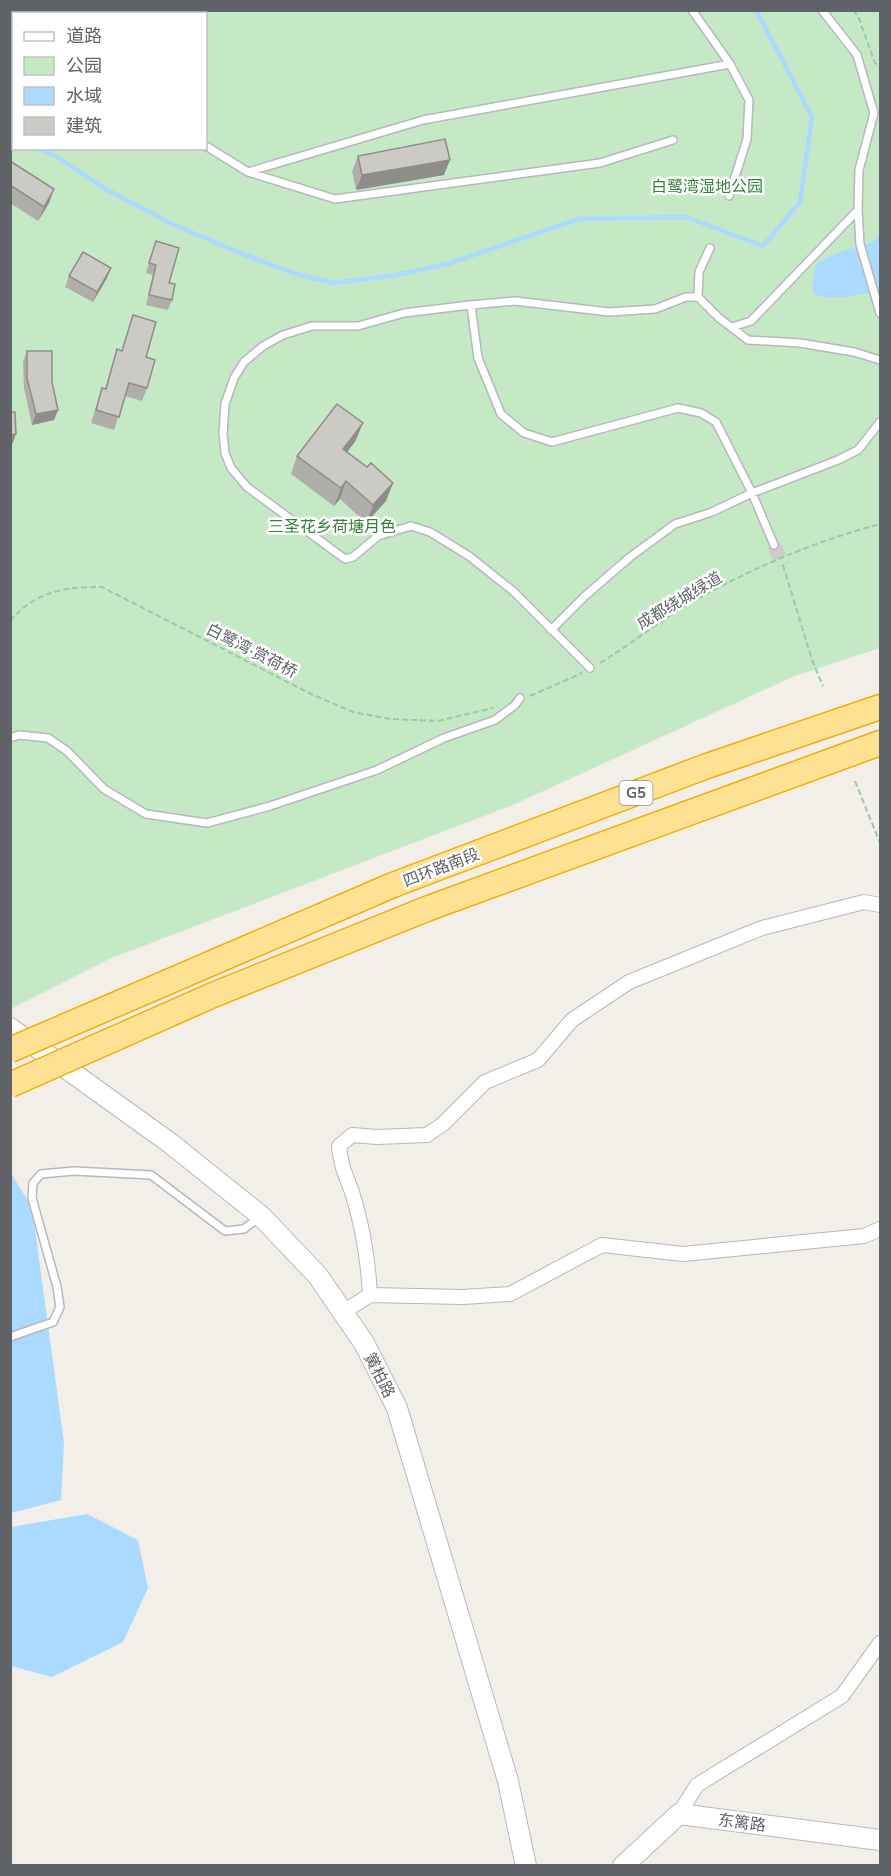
<svg xmlns="http://www.w3.org/2000/svg" width="891" height="1876" viewBox="0 0 891 1876" font-family="'Nunito Sans','Noto Sans SC',sans-serif">
	<style>
		.green { fill: #c5e8c5; fill-rule: evenodd }
		.water { fill: #aadaff }
		.lines { fill: none; stroke-linecap: round; stroke-linejoin: round }
		.stream { stroke: #aadaff; stroke-width: 4.5 }
		.street-tunnel { stroke: #ccccc8; stroke-width: 14; stroke-dasharray: 14 7; stroke-linecap: butt }
		.lane-casing { stroke: #b5b8bc; stroke-width: 10 }
		.street-casing { stroke: #b5b8bc; stroke-width: 16 }
		.secondary-casing { stroke: #b6babf; stroke-width: 22 }
		.highway-casing { stroke: #f9ab00; stroke-width: 27 }
		.path { stroke: #9cc7a9; stroke-width: 2; stroke-dasharray: 6 3; stroke-linecap: butt }
		.lane { stroke: #fff; stroke-width: 7 }
		.street { stroke: #fff; stroke-width: 14 }
		.secondary { stroke: #fff; stroke-width: 20 }
		.highway { stroke: #fde293; stroke-width: 24 }
		.highway-bridge-casing { stroke: #f9ab00; stroke-width: 27; stroke-linecap: butt }
		.highway-bridge { stroke: #fde293; stroke-width: 24 }
		.wall { fill: #afaea9 }
		.shaded-wall { fill: #8f8d8a }
		.building { fill: #cccac5; stroke: #8f8d8a; stroke-width: 1.5 }
		.labels { text-anchor: middle; stroke-width: 5; stroke-linejoin: round; paint-order: stroke }
		.shield { fill: #fff; stroke: #8f9295; stroke-width: 1.5 }
		.shield-label { font-size: 15px; font-weight: bold; fill: #5f6368 }
		.park-label { font-size: 16px; fill: #348238; stroke: #fff }
		.street-label { font-size: 16px; fill: #5f6368; stroke: #fff }
	</style>
	<rect width="100%" height="100%" fill="#f1efe8"/>
	<path class="green" d="M11 11H880V648L797 675 515 804 109 959 11 1009ZM14 14H206V148H14Z"/>
	<path class="water" d="M880 231V292C861 293 839 301 819 296 813 294 813 290 813 285 813 279 813 271 816 266 824 255 859 247 873 242L878 237Z
		M10 1172 32 1207 64 1443 61 1500 11 1513Z
		M87 1514 138 1540 148 1588 123 1642 52 1677 11 1666V1527Z"/>
	<g class="lines">
		<path class="stream" d="M10 131 14 133
			M35 148 56 156 104 188 172 224 240 253 296 274 334 283 396 275 447 264 579 219 686 217 763 246 800 202 812 117 756 10"/>
		<path class="street-tunnel" d="M774 545 783 565"/>
		<defs>
			<path id="lane" d="M30 10 32 14
				M692 10 730 64 749 100 747 139 729 196
				M822 10 857 55 874 113 859 170 858 210 860 244 880 313
				M206 146 248 172 335 199 600 163 673 140
				M248 172 423 120 730 64
				M710 248 699 272 698 297 719 318 748 340 800 343 854 352 880 360
				M471 305 478 358 501 414 524 433 552 442 678 408 701 413 716 422 752 493 774 545
				M732 327 751 321 858 210
				M551 630 585 596 630 557 675 524 712 512 752 493 838 460 858 450 880 422
				M590 668 513 591 469 556 430 532 411 526 378 536 353 557 345 559 247 487 231 468 225 453 223 434 225 404 234 378 244 362 263 346 283 335 312 326H358L404 313 470 305 515 301 609 312 655 309 686 297H698
				M10 738 19 735 48 738 67 751 104 789 146 814 207 823 270 806 377 770 444 738 495 720 515 705 520 698
				M10 1337 53 1322 60 1307 57 1287 32 1198 33 1183 41 1174 74 1171 151 1175 225 1231 244 1229 258 1218"/>
			<path id="street" d="M370 1295C368 1258 363 1227 352 1192 345 1173 341 1167 339 1146L352 1135 377 1137 427 1135 443 1124 485 1082 538 1060 572 1020 629 982 762 928 864 902 880 905
				M343 1312 370 1295 463 1297 510 1294 602 1245 683 1254 864 1236 880 1229
				M679 1814 697 1785 842 1696 880 1643"/>
			<path id="secondary" d="M10 1028 170 1143 261 1216 318 1276 364 1343 397 1408 508 1781 526 1866
				M623 1866 679 1814 880 1840"/>
			<path id="highway" d="M393 885 707 766 880 707
				M429 908 880 743"/>
		</defs>
		<use href="#lane" class="lane-casing"/>
		<use href="#street" class="street-casing"/>
		<use href="#secondary" class="secondary-casing"/>
		<use href="#highway" class="highway-casing"/>
		<path class="path" d="M853 10 858 16 875 63 880 68
			M783 565 812 660 823 686
			M10 621C36 591 64 587 102 587L309 693 353 712 390 719 438 721 493 708
			M600 663C633 643 663 618 697 599 755 567 816 541 880 524
			M530 696 582 673
			M855 781 880 843"/>
		<use href="#lane" class="lane"/>
		<use href="#street" class="street"/>
		<use href="#secondary" class="secondary"/>
		<use href="#highway" class="highway"/>
		<defs>
			<path id="highway-bridge" d="M10 1050 393 885
				M10 1085 213 995 429 908"/>
		</defs>
		<use href="#highway-bridge" class="highway-bridge-casing"/>
		<use href="#highway-bridge" class="highway-bridge"/>
	</g>
	<path class="wall" d="M358 156 444 175 356 190 352 171Z
		M10 161 49 203 38 221 10 203Z
		M156 241 169 283 172 300 168 310 146 305 153 275 146 273Z
		M69 276 107 278 93 302 65 287Z
		M133 315 146 357 147 388 142 401 125 396 114 430 91 423 102 388 105 389 117 349 122 351Z
		M27 351 52 382 58 410 54 420 32 425 24 388 23 362Z
		M356 440 347 452 367 467 393 483 386 501 366 523 340 499 334 506 291 474 297 456Z"/>
	<path class="shaded-wall" d="M450 160 444 175 356 190 362 175Z
		M54 189 49 203 38 221 44 207Z
		M111 268 107 278 93 302 97 292Z
		M58 410 54 420 32 425 36 414Z
		M363 423 356 440 336 467 343 449Z
		M16 434 12 445H10V435Z
		M346 481 340 499 334 506 341 488Z
		M393 483 386 501 366 523 373 505Z"/>
	<path class="building" d="M445 139 450 160 362 175 358 156Z
		M10 161 54 189 44 207 10 185Z
		M156 241 179 248 169 283 175 284 172 300 149 295 156 265 149 263Z
		M83 252 111 268 97 292 69 276Z
		M133 315 156 322 146 357 155 360 147 388 129 383 119 417 96 410 102 388 106 389 117 349 122 351Z
		M27 351H52V382L58 410 36 414 27 378Z
		M337 404 363 423 343 449 367 467 371 463 393 483 373 505 346 481 341 488 297 456Z
		M10 412H15L16 434 10 435Z"/>
	<g class="labels">
		<rect class="shield" x="619.5" y="781" width="33" height="24" rx="4.5"/>
		<g class="shield-label">
			<text x="636" y="798">G5</text>
		</g>
		<g class="park-label">
			<text x="707" y="192">白鹭湾湿地公园</text>
			<text x="332" y="532">三圣花乡荷塘月色</text>
		</g>
		<g class="street-label">
			<text transform="translate(679 600) rotate(-31)" y="6">成都绕城绿道</text>
			<text transform="translate(252 650) rotate(27)" y="6">白鹭湾·赏荷桥</text>
			<text transform="translate(441 867) rotate(-21)" y="6">四环路南段</text>
			<text transform="translate(380 1375) rotate(63)" y="6">黉柏路</text>
			<text transform="translate(742 1822) rotate(7)" y="6">东篱路</text>
		</g>
	</g>
	<rect width="891" height="1876" fill="none" stroke="#5f6368" stroke-width="24"/>
	<rect x="12" y="12" width="195" height="138" fill="#ffffff" stroke="#bfc1c3" stroke-width="1.5"/>
	<rect x="24" y="32" width="30" height="9" fill="#ffffff" stroke="#bfc1c3" stroke-width="1.5"/>
	<text x="66" y="42" font-size="18" fill="#5f6368">道路</text>
	<rect x="24" y="57" width="30" height="18" fill="#c5e8c5" stroke="#bfc1c3" stroke-width="1.5"/>
	<text x="66" y="72" font-size="18" fill="#5f6368">公园</text>
	<rect x="24" y="87" width="30" height="18" fill="#aadaff" stroke="#bfc1c3" stroke-width="1.5"/>
	<text x="66" y="102" font-size="18" fill="#5f6368">水域</text>
	<rect x="24" y="117" width="30" height="18" fill="#cccac5" stroke="#bfc1c3" stroke-width="1.5"/>
	<text x="66" y="132" font-size="18" fill="#5f6368">建筑</text>
</svg>
